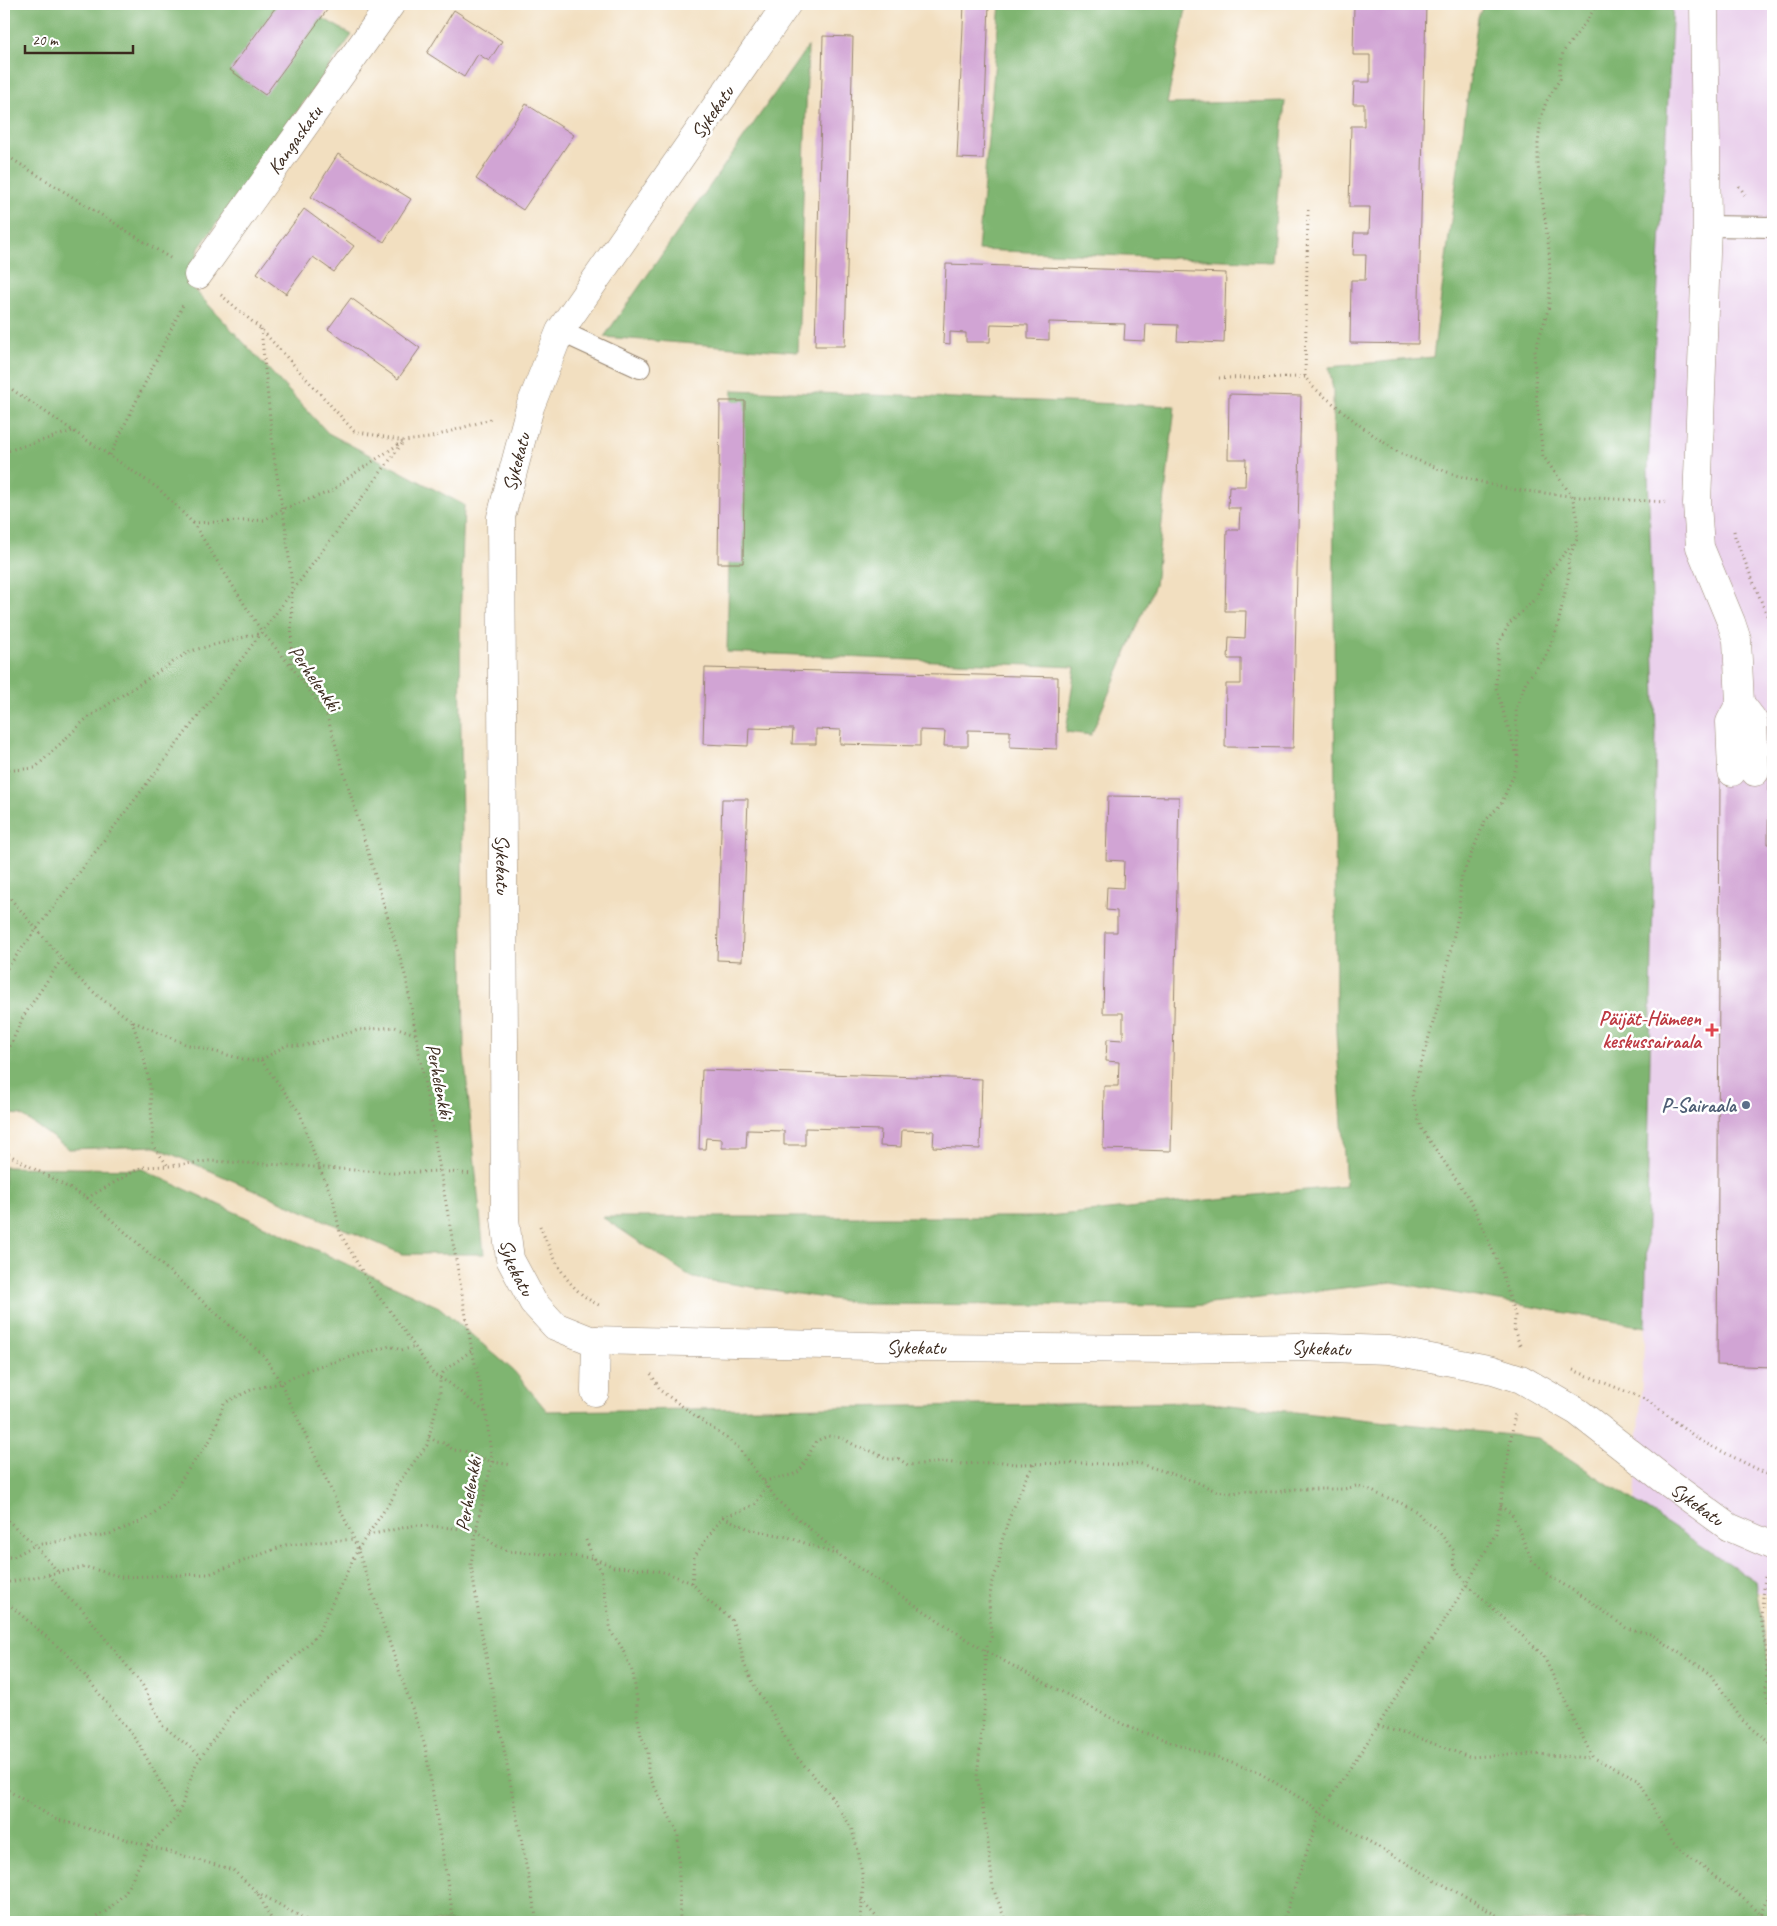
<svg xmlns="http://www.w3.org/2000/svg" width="1777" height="1926" viewBox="0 0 1777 1926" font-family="Caveat,sans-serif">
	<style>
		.built { fill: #ead1ec }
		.forest { fill: #7fb571; stroke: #5d7048 }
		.building { fill: #d1a4d4 }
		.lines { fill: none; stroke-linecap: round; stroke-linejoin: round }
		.lane-casing { stroke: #96846f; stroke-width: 22 }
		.street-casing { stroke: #96846f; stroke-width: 29 }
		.path { stroke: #96846f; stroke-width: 3; stroke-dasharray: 1 4; stroke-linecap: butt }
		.lane { stroke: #fff; stroke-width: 20 }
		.street { stroke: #fff; stroke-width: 28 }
		.health-dot { fill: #e0444e; stroke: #fff; stroke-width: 2 }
		.service-dot { fill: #5c6f8a; stroke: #fff; stroke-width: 2 }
		.labels { text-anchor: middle; stroke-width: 5; stroke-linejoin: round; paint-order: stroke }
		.street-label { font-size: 20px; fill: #3b2a1e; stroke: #fff }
		.health-label { font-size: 20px; font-weight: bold; fill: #be3a42; stroke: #fff; text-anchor: end }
		.service-label { font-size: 20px; font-weight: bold; fill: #4e5e75; stroke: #fff; text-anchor: end }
	</style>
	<rect width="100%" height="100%" fill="#fff"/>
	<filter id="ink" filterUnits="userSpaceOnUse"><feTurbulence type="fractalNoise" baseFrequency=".02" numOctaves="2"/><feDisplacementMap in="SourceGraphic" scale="10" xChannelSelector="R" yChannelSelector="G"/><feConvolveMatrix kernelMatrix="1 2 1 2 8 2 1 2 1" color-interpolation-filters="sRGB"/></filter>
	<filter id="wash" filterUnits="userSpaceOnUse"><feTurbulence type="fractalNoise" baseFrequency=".0096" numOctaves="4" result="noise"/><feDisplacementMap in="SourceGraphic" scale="20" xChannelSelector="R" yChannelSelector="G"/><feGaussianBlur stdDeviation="1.12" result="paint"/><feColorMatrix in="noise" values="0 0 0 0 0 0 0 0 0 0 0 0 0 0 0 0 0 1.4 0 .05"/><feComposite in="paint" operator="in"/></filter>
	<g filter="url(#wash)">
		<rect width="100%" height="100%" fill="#f2dfc0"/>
		<path class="built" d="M1673 4H1773V1595L1708 1582 1635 1502 1645 1327 1656 734 1648 469Z"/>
		<path class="forest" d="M4 4H298L352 35 199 248 190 285 328 433 464 505 460 628 464 1054 484 1254H402L153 1146 69 1149 21 1115 4 1113Z
			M1000 4H1187L1167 104 1285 101 1272 262 978 250Z
			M1484 4H1673L1648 469 1656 734 1645 1327 1392 1282 1194 1306 864 1304 693 1278 602 1217H1039L1346 1186 1336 1032 1333 390 1329 367 1433 357 1478 17Z
			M808 46 798 352 604 337Z
			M733 390 1175 406 1155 585 1091 735 1066 732 1075 667 727 652Z
			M4 1167 142 1169 439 1307 514 1371 547 1411 1201 1402 1538 1438 1755 1581 1773 1694V1922H4Z"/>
		<g id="blocks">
			<path class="building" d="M278 4H327L330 6 265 95 230 70Z
				M964 4H989L983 159 957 158Z
				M1354 4H1426L1418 344 1350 343 1351 280H1365L1366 255H1353L1354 233H1369L1370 207H1349L1351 126H1364V104H1353L1354 82H1370V55H1353Z
				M454 10 502 41 489 61 478 54 464 77 427 53Z
				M823 36 853 37 845 346H815Z
				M526 104 574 135 523 210 476 179Z
				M338 154 411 199 384 242 311 197Z
				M304 209 354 246 334 272 313 257 286 294 257 273Z
				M946 264 1226 273 1224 343 1177 341 1178 325 1146 324 1145 341 1124 340 1125 324 1049 322V340L1028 339V325L991 324 990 342H966V333L950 332V344L943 343Z
				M351 298 420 348 398 379 328 329Z
				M1229 394 1301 396 1293 748 1225 747 1226 684H1241V659H1228L1229 637 1245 638 1246 611H1225L1227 530H1239L1240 508H1228L1229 486H1245L1246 459H1228Z
				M720 401H745L743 563H718Z
				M705 668 1058 677 1057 749 1010 747V731L968 730V746H944L945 731 920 730V746L840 744 841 730 816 729V744H792L793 729 749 728 748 746 703 744Z
				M1720 772H1769L1768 844H1773V1367L1717 1365Z
				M1108 796 1179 797 1171 1151 1103 1149 1104 1086H1118L1119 1062 1106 1061 1107 1039 1123 1040V1013H1103L1105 932H1117V911L1106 910 1107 887 1123 888 1124 861 1106 860Z
				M722 799H748L742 961 717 960Z
				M702 1070 982 1079 980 1149 933 1147 934 1131 902 1130 901 1147 880 1146 881 1130 805 1128V1145H784V1131L747 1130 746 1148H722V1139L706 1138 705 1149H699Z"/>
		</g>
	</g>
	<g filter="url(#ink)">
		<use href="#blocks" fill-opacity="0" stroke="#96846f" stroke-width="1"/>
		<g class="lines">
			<defs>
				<path id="lane" d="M1707 226 1773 227
					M560 331 640 368"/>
				<g id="street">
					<path id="s1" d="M787 4 560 331 530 407 501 517 505 1219 510 1259 533 1302 555 1326 590 1340 919 1347 1174 1349 1297 1347 1389 1350 1493 1370 1521 1379 1578 1412 1666 1481 1729 1527 1773 1546"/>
					<path d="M1704 4 1707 226 1697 504 1700 547 1731 622 1737 640 1740 703 1730 722 1732 772"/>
					<path id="s2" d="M198 275 391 4"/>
					<path d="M1740 703 1753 720 1755 772"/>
					<path d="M595 1392 596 1340"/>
				</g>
			</defs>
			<use href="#lane" class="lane-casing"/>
			<use href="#street" class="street-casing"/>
			<path class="path" d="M4 154 170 258
				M1739 186 1747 198
				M1308 210 1305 377 1313 387 1362 427 1399 453 1455 475 1508 489 1579 497 1666 502
				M221 295 261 329 354 431 404 441 429 438 494 418
				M261 329 274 457 286 531 292 586 291 666
				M1219 378 1305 377
				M4 384 159 489 193 523 262 632 291 666 326 713 406 978 472 1350 486 1413 492 1462 476 1530 471 1564 480 1624 537 1922
				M4 452 73 431
				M110 455 184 303
				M193 523 264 520 283 509 332 491 349 477 402 442
				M1734 531 1735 537 1773 630
				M1517 756 1496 688 1498 645 1509 624 1536 598 1545 577 1574 542
				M4 771 35 768 86 719 190 651 261 633
				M4 891 80 980 99 997 132 1021 185 1044 251 1061 261 1060 287 1045 304 1046 359 1030 395 1027 415 1034
				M4 972 262 632 404 441
				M132 1021 144 1058 150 1086 153 1146 168 1166
				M4 1060 23 1017 61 960
				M261 1060 300 1113 319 1168 333 1198 340 1233 373 1290 391 1312 434 1375 449 1383 485 1412
				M4 1152 87 1198 264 1356 281 1383 354 1539 425 1746 454 1922
				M87 1198 142 1167 169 1166 209 1161 301 1166 394 1173 441 1171 472 1174
				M540 1226C554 1260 567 1291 601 1306
				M1520 1345 1514 1330 1515 1316 1502 1272 1471 1201 1421 1128 1412 1095 1439 1002 1459 912 1461 879 1485 821 1501 804 1514 774 1518 759 1516 709 1526 681 1545 658 1557 629 1569 574 1568 560 1577 539V515L1572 496 1543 456 1537 404 1534 354 1549 307 1550 280 1549 249 1538 166V144L1541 118 1546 102 1560 79V66L1563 52 1588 19 1597 4
				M1573 1370 1647 1400 1701 1441 1773 1477
				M651 1374 661 1391 737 1446 778 1501 842 1557 985 1651 1128 1727 1258 1772 1313 1806 1320 1813 1508 1922
				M429 1437 437 1442 445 1443 453 1450 464 1451 492 1462 512 1465
				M764 1481 792 1475 800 1471 816 1441 828 1436 842 1438 856 1446 874 1452 886 1459H899L908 1465 945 1462 960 1464 1002 1462 1015 1464 1085 1463 1123 1465 1138 1463 1194 1481 1216 1491 1233 1493 1245 1491 1277 1492 1295 1489H1344L1356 1486 1366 1488 1378 1494 1401 1503 1417 1512 1426 1522 1436 1528 1454 1551C1451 1565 1459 1573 1467 1584L1543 1655 1593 1758 1638 1779 1672 1843 1773 1922
				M1500 1506 1512 1514 1532 1561 1556 1580 1587 1599 1626 1628 1651 1634 1711 1674 1742 1720 1768 1741 1773 1749
				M4 1517 35 1545 58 1572
				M723 1517 749 1529 788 1537 840 1556
				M368 1535 416 1525 476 1530 495 1545 508 1551 593 1558 614 1567 648 1569 667 1573 692 1583 707 1600 731 1619 738 1635 744 1664 757 1691 771 1711 794 1754 828 1792 851 1827 858 1851 863 1879 861 1922
				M586 1540 593 1558 601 1570 611 1632 621 1646 633 1673 637 1700V1714L641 1735 648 1752V1773L678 1834 680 1922
				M4 1557H13L35 1545 110 1534 147 1519 167 1502 187 1471 211 1439 224 1403 253 1389 281 1383 313 1368 333 1362 390 1346 401 1350 416 1347
				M49 1575 68 1598 81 1608 143 1686 163 1726 201 1756
				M1765 1577 1761 1616 1767 1658 1766 1693 1773 1714
				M4 1583 86 1567 122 1577 209 1574 286 1545 354 1539
				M692 1583 694 1557 722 1517 741 1511 755 1504 767 1487
				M4 1600 71 1658 139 1744 178 1815
				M1378 1726 1416 1737 1469 1757 1531 1754 1592 1758
				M4 1788 55 1819 233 1870 257 1892 273 1922
				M257 1892 310 1922
				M861 1900 881 1922
				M1762 1914 1773 1884
				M88 1922 108 1910 125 1893 149 1845 178 1816 196 1764 236 1708 281 1670 317 1635 358 1549 394 1496 396 1486 427 1445 440 1392V1378L444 1371 472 1350
				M1006 1922 993 1888 987 1835 977 1776 986 1694 985 1651 991 1637 989 1601 992 1582 999 1565 1001 1544 1008 1521 1027 1476 1035 1463
				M1283 1922 1320 1813 1378 1726 1467 1584 1496 1533 1515 1413"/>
			<use href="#lane" class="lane"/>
			<use href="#street" class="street"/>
		</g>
	</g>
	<path class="health-dot" d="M1709.5 1022.5h5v5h5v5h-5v5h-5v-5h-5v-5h5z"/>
	<circle class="service-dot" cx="1746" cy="1105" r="5"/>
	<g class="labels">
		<g class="street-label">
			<text transform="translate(712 112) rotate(-55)" y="7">Sykekatu</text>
			<text dy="7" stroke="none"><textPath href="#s2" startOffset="166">Kangaskatu</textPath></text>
			<text transform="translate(516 462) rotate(-75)" y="7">Sykekatu</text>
			<text transform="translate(315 678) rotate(55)" y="7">Perhelenkki</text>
			<text dy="7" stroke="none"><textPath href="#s1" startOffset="941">Sykekatu</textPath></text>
			<text transform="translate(440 1081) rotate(79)" y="7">Perhelenkki</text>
			<text dy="7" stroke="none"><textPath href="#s1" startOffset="1346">Sykekatu</textPath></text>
			<text dy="7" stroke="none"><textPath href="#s1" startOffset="1781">Sykekatu</textPath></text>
			<text dy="7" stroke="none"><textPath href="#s1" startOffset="2186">Sykekatu</textPath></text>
			<text transform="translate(468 1494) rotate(-80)" y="7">Perhelenkki</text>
			<text dy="7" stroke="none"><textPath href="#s1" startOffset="2606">Sykekatu</textPath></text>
		</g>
		<g class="health-label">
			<text x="1701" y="1025">Päijät-Hämeen<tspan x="1701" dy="23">keskussairaala</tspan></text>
		</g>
		<g class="service-label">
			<text x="1736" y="1112">P-Sairaala</text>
		</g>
	</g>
	<rect width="1777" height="1926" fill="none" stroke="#fff" stroke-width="20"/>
	<path d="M25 45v8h108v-8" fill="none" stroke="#3b2a1e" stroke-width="2.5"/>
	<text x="32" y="45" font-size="15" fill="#3b2a1e" stroke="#ffffff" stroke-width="4" paint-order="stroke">20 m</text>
</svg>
